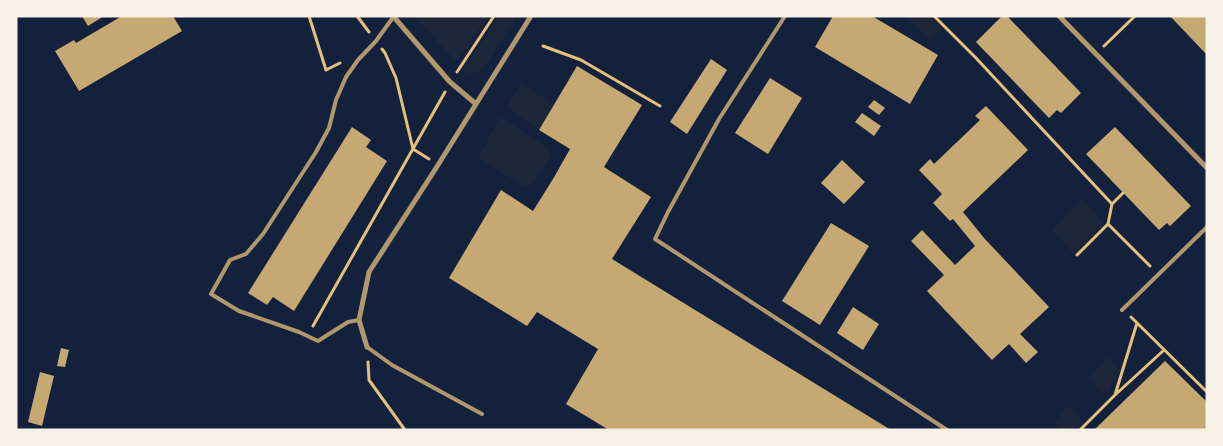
<svg xmlns="http://www.w3.org/2000/svg" width="1223" height="446" viewBox="0 0 1223 446" font-family="'Zilla Slab',serif">
	<style>
		.green { fill: #1d2539 }
		.building { fill: #c6a872 }
		.lines { fill: none; stroke-linecap: round; stroke-linejoin: round }
		.path { stroke: #e5c07b; stroke-width: 3 }
		.service { stroke: #b1986c; stroke-width: 4 }
		.minor { stroke: #b1986c; stroke-width: 5 }
	</style>
	<rect width="100%" height="100%" fill="#14213d"/>
	<path class="green" d="M414 16H488L457 61 451 56Z
		M499 16H517L487 64C480 72 472 75 461 72Z
		M906 16H930L941 28 929 40Z
		M521 83 554 105 539 130 507 107Z
		M500 117 547 147 550 158 535 182 525 187 478 158Z
		M1082 198 1104 224 1074 254 1052 230Z
		M1109 357 1120 370 1105 396 1088 377Z
		M1069 405 1084 422 1075 430H1061L1055 422Z"/>
	<path class="building" d="M82 16H104L88 26Z
		M122 16H173L182 31 79 91 55 51 74 40 76 43Z
		M833 16H872L938 55 910 104 815 47Z
		M1002 16H1007L1081 93 1061 113 1057 110 1049 118 976 42Z
		M1170 16H1207V55Z
		M711 59 727 70 687 134 670 122Z
		M577 66 642 105 604 167 651 197 612 259 891 430H609L566 404 598 349 537 312 527 326 449 278 501 190 533 211 553 179 570 149 539 130Z
		M770 78 802 98 768 154 735 133Z
		M874 100 885 108 879 115 868 107Z
		M986 106 1028 150 963 212 984 238 1049 307 1020 334 1038 352 1026 363 1009 344 992 360 927 291 944 275 911 241 922 230 955 265 975 246 953 219 950 221 933 203 942 194 919 170 930 159 934 164 980 120 975 116Z
		M862 113 881 126 874 136 855 122Z
		M352 127 371 140 366 147 387 161 294 311 273 297 267 305 248 293Z
		M1115 127 1191 206 1170 226 1167 223 1159 230 1086 154Z
		M842 160 865 182 844 204 821 183Z
		M831 223 869 246 820 325 782 301Z
		M853 307 879 324 863 350 837 333Z
		M61 348 69 350 65 367 57 366Z
		M1165 361 1207 402V430H1094Z
		M40 372 54 376 42 426 28 422Z"/>
	<g class="lines">
		<path class="path" d="M309 16 326 70 340 63
			M357 16 369 32
			M934 16 976 58 1112 204
			M543 46 581 60 660 106
			M1104 46 1135 16
			M382 49 385 53 396 78 413 149 429 159
			M457 72 494 16
			M1108 224 1112 204 1123 193
			M1077 255 1108 224 1150 266
			M1131 317 1207 392
			M313 326 445 92
			M368 362 369 380 405 430
			M1115 395 1164 350
			M1080 430 1115 395 1137 323"/>
		<path class="service" d="M785 16 719 119 668 212 655 239 947 430
			M1122 310 1207 227
			M359 320 348 322 318 341 299 332 239 311 211 294 230 260 246 254 263 234 316 152 329 128 336 100 346 77 358 60 376 41 394 16
			M367 347 392 365 482 414"/>
		<path class="minor" d="M393 16 450 82 476 104
			M1059 16 1207 168
			M367 347 359 320 369 272 438 165 531 16"/>
	</g>
	<rect width="1223" height="446" fill="none" stroke="#f6f1e7" stroke-width="35"/>
</svg>
